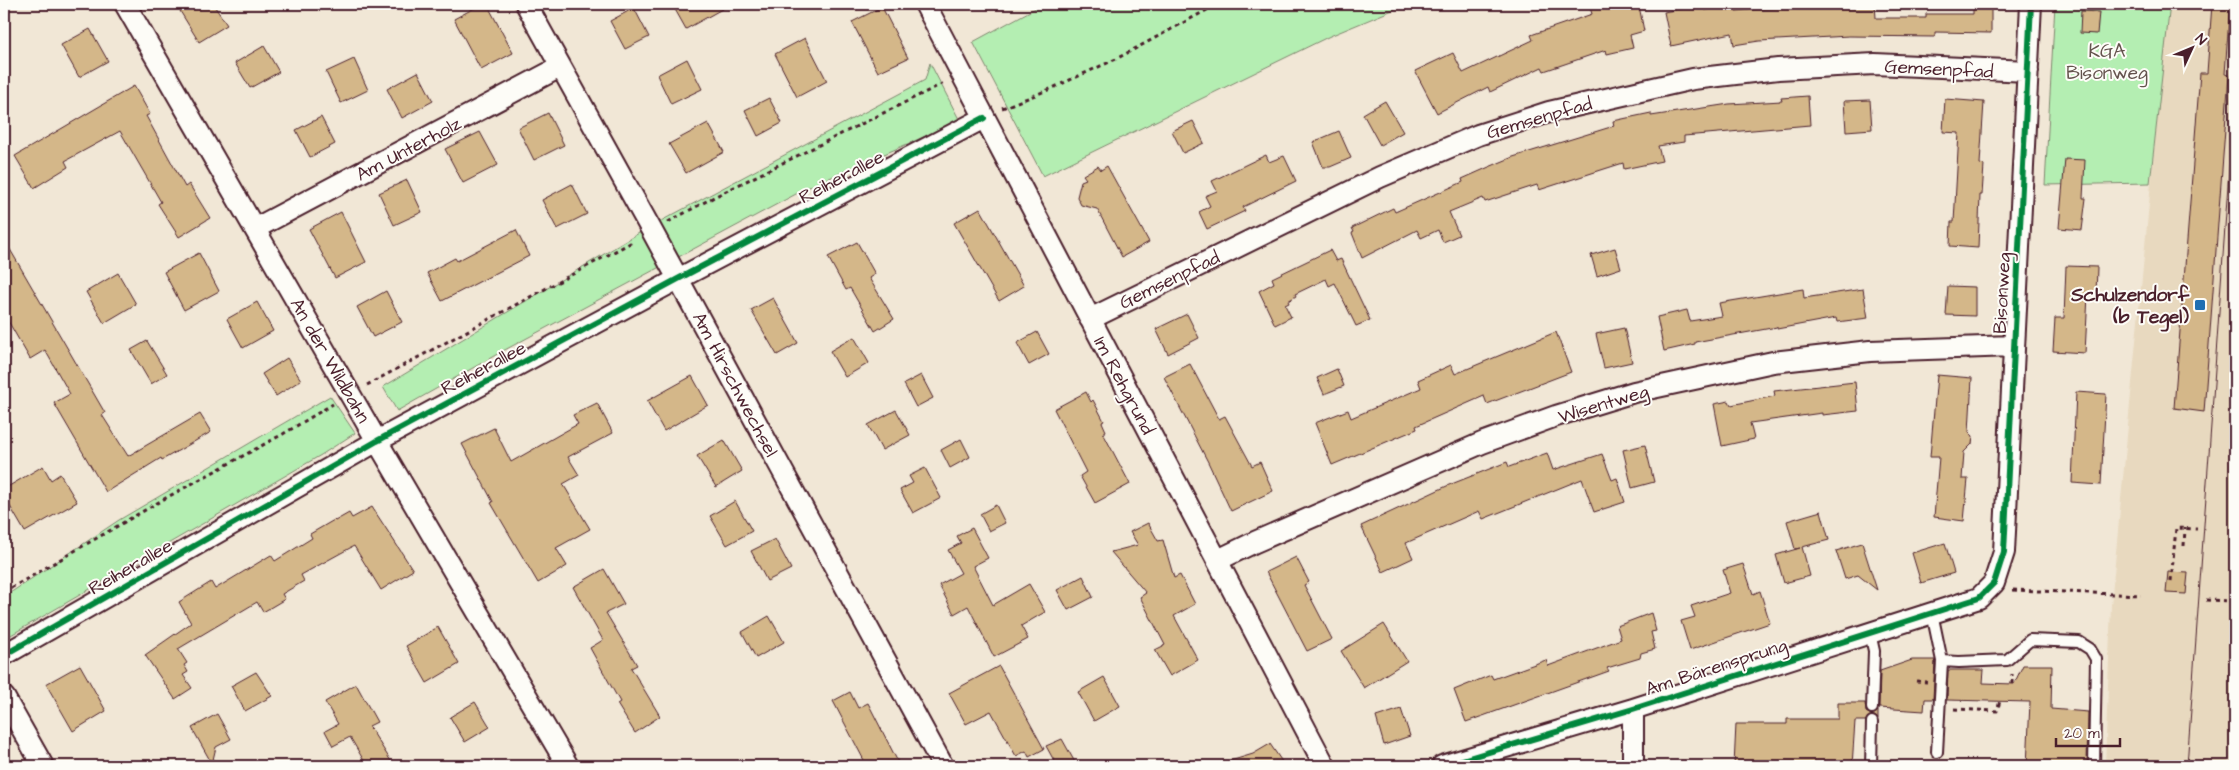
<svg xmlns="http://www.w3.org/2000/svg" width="2239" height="770" viewBox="0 0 2239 770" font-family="'Architects Daughter',sans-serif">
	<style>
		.built { fill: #e8d9bf }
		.green { fill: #b4eeb2; stroke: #7f866e }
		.building { fill: #d4b789; stroke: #4a1f2b }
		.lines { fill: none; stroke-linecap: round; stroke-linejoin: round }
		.service-casing { stroke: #4a1f2b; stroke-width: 14 }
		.minor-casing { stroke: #4a1f2b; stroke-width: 24 }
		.path { stroke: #4a1f2b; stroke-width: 3; stroke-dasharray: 4 4; stroke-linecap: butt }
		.service { stroke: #fdfcf7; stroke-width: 10 }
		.minor { stroke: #fdfcf7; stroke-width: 20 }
		.tram { stroke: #4a1f2b; stroke-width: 1 }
		.cycleway-casing { stroke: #fdfcf7; stroke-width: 9 }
		.cycleway { stroke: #00873e; stroke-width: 6 }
		.poi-dot { fill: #1f6fb2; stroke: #fdfcf7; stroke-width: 2 }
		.labels { text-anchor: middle; stroke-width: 4; stroke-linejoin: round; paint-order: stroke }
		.park-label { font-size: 19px; fill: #64534d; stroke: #fdfcf7 }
		.street-label { font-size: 19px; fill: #4a1f2b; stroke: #fdfcf7 }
		.poi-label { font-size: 19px; font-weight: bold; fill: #4a1f2b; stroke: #fdfcf7; text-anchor: end }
	</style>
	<rect width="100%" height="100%" fill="#f1e7d6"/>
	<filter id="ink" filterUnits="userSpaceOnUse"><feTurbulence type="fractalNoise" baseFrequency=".02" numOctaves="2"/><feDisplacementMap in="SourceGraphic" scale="10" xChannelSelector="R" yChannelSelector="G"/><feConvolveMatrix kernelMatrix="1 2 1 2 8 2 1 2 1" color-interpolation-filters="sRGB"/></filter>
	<g filter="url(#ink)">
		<path class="built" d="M2170 4H2235V679L2228 766H2105L2111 605 2161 77Z"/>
		<path class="green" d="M1043 4H1407L1330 36 1043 176 973 42Z
			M2055 4H2170L2150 183 2045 185Z
			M930 63 960 121 811 186 501 352 397 411 383 387 644 230 925 80Z
			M330 396 355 433 321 455 4 639V597L119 520Z"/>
		<path class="building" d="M192 4H213L227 25 199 42 180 11Z
			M482 4H487L513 53 481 70 454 19Z
			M672 4H731L686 29Z
			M1589 4H1622L1624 10 1639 6 1644 31 1630 35 1633 48 1607 54 1606 50 1544 71 1542 67 1490 92 1488 87 1437 113 1415 71 1453 53 1463 73 1533 40 1531 35 1592 14Z
			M1704 4 1705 10 1736 7V11L1785 7V4H1875L1876 18H1926V14H1973V6H1991V33L1935 32V37L1849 36 1759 41 1734 45 1732 33 1671 46 1664 12Z
			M2212 4H2230L2225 74 2229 75 2204 412 2174 408 2200 73H2207Z
			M882 7 908 58 878 72 852 22Z
			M634 8 649 37 625 49 610 21Z
			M2081 11 2099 12 2097 34 2080 33Z
			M90 29 108 61 79 77 61 45Z
			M805 38 827 81 797 97 775 54Z
			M264 46 279 72 250 88 235 63Z
			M354 59 368 90 341 103 326 72Z
			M687 59 702 89 671 104 657 75Z
			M418 72 433 101 402 118 387 89Z
			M134 86 150 114 146 116 185 187 189 184 210 218 179 237 158 204 161 202 120 131 65 161 68 167 34 188 15 156Z
			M1808 96 1810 125 1684 136V142L1658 146 1662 161 1624 169 1623 163 1539 190 1537 185 1485 202 1483 198 1449 212 1459 235 1443 242 1438 230 1421 238 1417 230 1362 258 1352 233 1354 232 1352 228 1393 208 1395 212 1463 182 1462 179 1489 167 1513 157 1614 126 1613 121 1651 113V116L1729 104 1782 101 1781 98Z
			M769 98 782 123 758 136 745 110Z
			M1945 99 1984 102 1980 164 1984 165 1982 195H1980L1978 248 1950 246 1951 222H1954L1959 133 1943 132Z
			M1870 100 1872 129 1846 131 1844 101Z
			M1385 101 1403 132 1380 145 1363 114Z
			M548 113 564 145 534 160 518 128Z
			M321 117 335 144 310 157 296 130Z
			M1193 121 1204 143 1183 153 1172 131Z
			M708 123 724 152 686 173 669 144Z
			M1339 131 1351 158 1330 167H1323L1313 142Z
			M480 132 498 165 463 183 445 149Z
			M1266 155 1269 162 1284 156 1296 181 1243 207 1245 211 1207 229 1199 212 1210 206 1205 196 1217 191 1212 181Z
			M2065 159 2085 160 2083 198H2086L2082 230 2059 228Z
			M1098 166 1101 170 1107 166 1149 242 1122 257 1097 209 1081 205 1077 197 1081 181 1086 179 1083 175Z
			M407 180 422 212 394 225 379 193Z
			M572 184 587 214 557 229 542 200Z
			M980 208 1024 286 999 301 954 223Z
			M341 212 366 262 335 278 309 229Z
			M516 230 529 256 442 301 427 273 455 258 457 261Z
			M4 239 105 413 102 415 128 456 200 414 211 432 162 460 161 458 106 492 54 403 70 394 45 350 30 359 4 314Z
			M857 242 875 274 869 278 894 319 875 331 850 288 846 290 828 257Z
			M1615 248 1621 268 1597 276 1591 255Z
			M1330 250 1336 261 1341 259 1370 320 1356 326 1335 283 1329 286 1326 279 1295 294 1296 296 1288 301 1289 303 1285 305 1291 317 1275 325 1259 291 1274 283 1272 278Z
			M199 253 219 291 184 310 164 272Z
			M2066 266 2097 267 2096 295H2088L2085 353 2053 351 2055 318H2064Z
			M118 273 136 304 104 323 86 292Z
			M1948 286 1975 287V316L1946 315Z
			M1803 289 1804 298 1863 289 1868 318 1837 322 1836 318 1777 329V327L1695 342V344L1664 351 1657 317 1687 310 1690 321 1722 316 1719 303Z
			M386 291 402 322 373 337 357 307Z
			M773 298 798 343 777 355 751 310Z
			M257 302 273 331 243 348 227 319Z
			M1187 314 1199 338 1168 354 1156 329Z
			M1624 328 1632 362 1604 368 1596 334Z
			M1037 332 1049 354 1029 365 1017 343Z
			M1556 332 1571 372 1487 404 1484 396 1416 426 1417 429 1332 465 1315 423 1348 410 1351 418 1421 388 1418 380 1451 365 1455 374Z
			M854 337 869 363 845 377 830 351Z
			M147 341 167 374 151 384 131 350Z
			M287 358 301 380 276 396 262 374Z
			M1190 364 1219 419 1225 416 1252 466 1260 462 1273 491 1231 511 1208 462 1164 377Z
			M1337 369 1344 386 1324 394 1317 378Z
			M921 375 933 398 916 407 904 384Z
			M1937 375 1972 378 1969 432 1973 436 1972 444 1964 452 1962 479H1968L1964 521 1934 517 1939 457H1930Z
			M692 376 708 405 664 431 647 401Z
			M1855 382 1858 411 1822 415V413L1750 423 1754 439 1722 446 1714 404 1729 401 1731 405 1775 396 1774 391Z
			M1086 392 1091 402 1093 400 1104 421 1102 422 1106 431 1103 433 1130 484 1095 503 1080 476 1086 472 1054 409Z
			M2076 392 2106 394 2101 485 2072 483Z
			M597 403 613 433 568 457 579 475 563 484 590 529 556 548 567 566 538 583 491 503 493 502 462 444 494 428 511 462 578 424 573 415Z
			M896 410 910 435 882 450 868 425Z
			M961 439 970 457 950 468 941 450Z
			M724 440 742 471 716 487 697 456Z
			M1645 445 1654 482 1632 488 1623 450Z
			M1547 453 1553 470 1602 454 1612 480 1617 478 1625 502 1594 512 1582 479 1483 519 1479 511 1406 543 1413 558 1383 572 1361 526 1449 485 1507 462 1509 467Z
			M43 466 51 480 60 474 77 502 25 532 4 496V489Z
			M925 468 941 498 913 513 900 490 913 483 909 476Z
			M735 501 752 531 727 545 710 516Z
			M996 505 1005 523 989 531 980 514Z
			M372 507 413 570 381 590 354 546 350 548 301 575 304 581 282 594 285 599 263 612 257 602 178 649 187 663 184 665 188 672 183 675 192 688 175 699 145 655 191 623 179 602 211 582 215 589 271 555 275 561 312 538 310 534 334 520 335 521 349 513 352 518Z
			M1821 511 1829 540 1802 547 1810 576 1784 583 1776 555 1800 548 1795 549 1787 521Z
			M1148 523 1158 541 1163 540 1174 578 1180 575 1195 604 1174 616 1198 660 1170 676 1155 650 1165 645 1140 597 1146 593 1111 552 1138 545 1130 532Z
			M972 528 988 558 973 566 993 605 1029 584 1045 612 1021 626 1028 639 994 657 968 606 954 614 939 585 961 573 948 550 961 543 957 536Z
			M775 539 791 569 767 581 751 551Z
			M1862 543 1877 590 1858 575 1845 579 1836 551Z
			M1945 543 1954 573 1921 583 1912 553Z
			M1296 557 1309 582 1304 585 1332 639 1307 651 1266 572Z
			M1743 564 1753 594 1760 591 1770 623 1690 650 1681 621 1695 617 1691 606 1730 593 1723 570Z
			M604 569 624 604 606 613 637 665 631 668 660 716 635 733 617 704 620 702 590 648 603 640 573 587Z
			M2168 572 2188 573 2186 594 2166 593Z
			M1083 576 1093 597 1068 610 1057 590Z
			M1651 613 1656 631 1651 632 1655 649 1641 653 1640 658 1607 668 1609 671 1466 722 1454 690 1491 675 1493 679 1546 660 1548 666 1621 639 1617 626Z
			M769 616 784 642 756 658 742 632Z
			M1384 624 1407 661 1364 688 1341 651Z
			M438 627 459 664 427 683 406 646Z
			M1912 660H1935L1933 699H1925L1924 711 1879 708 1880 671Z
			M80 665 106 711 73 731 46 684Z
			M2023 665H2052L2051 709 2088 712 2087 766H2027L2030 702 1947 700 1948 670H1984L1983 683 2014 684Z
			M999 666 1044 749 1029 757 1026 751 1016 756 991 711 966 724 949 693Z
			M256 672 272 696 245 711 231 686Z
			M1104 677 1120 706 1094 721 1078 692Z
			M356 684 377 722 369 726 394 766H367L350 737 333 746 325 731 338 724 325 702Z
			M850 692 858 708 868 703 900 766H867L833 701Z
			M475 702 490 727 465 742 450 717Z
			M1838 703H1865L1866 712 1871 715 1878 711V719L1872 715 1865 721H1855L1852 766 1753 763V766H1734L1736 724H1787V719H1838Z
			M1401 709 1410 736 1384 745 1376 717Z
			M217 714 231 739 216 747 212 764 192 728Z
			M1062 739 1077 766H1057L1046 746Z
			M1270 744 1285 766H1228L1227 762 1253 754Z"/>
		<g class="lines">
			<defs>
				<path id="service" d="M1932 613 1942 661 1937 752
					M1870 633 1874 651 1872 708
					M1942 661 1959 662 2007 660 2030 640 2079 642 2090 649 2096 659 2094 766
					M1871 766 1872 722"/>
				<path id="minor" d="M125 4 377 441 568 766
					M526 4 652 231 943 766
					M925 4 1325 766
					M256 228 560 67
					M1090 319 1380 177 1478 135 1549 112 1693 79 1778 69 1875 64 2028 71
					M1218 560 1255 542 1482 443 1556 416 1634 392 1773 362 1870 351 2013 346
					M4 655 377 441 678 279 984 118
					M4 697 43 766
					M1633 709V766
					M1442 766 1633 709 1979 598 1994 583 2004 552 2031 4"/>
			</defs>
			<use href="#service" class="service-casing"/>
			<use href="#minor" class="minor-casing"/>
			<path class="path" d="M1002 108 1048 90 1116 59 1218 4
				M668 222 714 197 944 83
				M367 385 634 241
				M2184 546 2185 528
				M2171 581 2176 528 2197 529
				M2013 590 2141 595
				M4 592 164 499 283 434 333 404
				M2206 600 2235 601
				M1916 681 1927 682
				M2012 684V674
				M1954 709 1997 711 2000 701
				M1759 763 1770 766"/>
			<use href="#service" class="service"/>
			<use href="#minor" class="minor"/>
			<path class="tram" d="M2187 766 2235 85"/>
			<defs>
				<path id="cycleway" d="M4 655 377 441 678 279 984 118
					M1442 766 1633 709 1979 598 1994 583 2004 552 2031 4"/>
			</defs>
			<use href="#cycleway" class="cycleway-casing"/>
			<use href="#cycleway" class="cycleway"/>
		</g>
	</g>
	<rect class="poi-dot" x="2194" y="299" width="12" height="12" rx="2.5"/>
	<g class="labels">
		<g class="park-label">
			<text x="2107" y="57">KGA<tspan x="2107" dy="22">Bisonweg</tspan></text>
		</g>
		<g class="street-label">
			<text transform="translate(1939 68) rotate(3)" y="7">Gemsenpfad</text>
			<text transform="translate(1539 117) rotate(-16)" y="7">Gemsenpfad</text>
			<text transform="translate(408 148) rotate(-28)" y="7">Am Unterholz</text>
			<text transform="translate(841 176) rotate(-28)" y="7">Reiherallee</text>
			<text transform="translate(1169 279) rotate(-26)" y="7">Gemsenpfad</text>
			<text transform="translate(2001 293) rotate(-87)" y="7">Bisonweg</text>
			<text transform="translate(331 360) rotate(60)" y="7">An der Wildbahn</text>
			<text transform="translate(483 367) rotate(-28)" y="7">Reiherallee</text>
			<text transform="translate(736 384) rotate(62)" y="7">Am Hirschwechsel</text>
			<text transform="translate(1125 385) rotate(62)" y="7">Im Rehgrund</text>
			<text transform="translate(1603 403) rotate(-17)" y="7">Wisentweg</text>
			<text transform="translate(130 566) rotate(-30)" y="7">Reiherallee</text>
			<text transform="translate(1716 666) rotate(-18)" y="7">Am Bärensprung</text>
		</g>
		<g class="poi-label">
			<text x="2189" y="301">Schulzendorf<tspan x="2189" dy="22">(b Tegel)</tspan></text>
		</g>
	</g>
	<rect width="2239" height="770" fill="none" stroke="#fdfcf7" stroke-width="20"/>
	<rect x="10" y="10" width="2219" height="750" fill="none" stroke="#4a1f2b" stroke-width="2" filter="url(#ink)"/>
	<g transform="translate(2192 48) rotate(46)" stroke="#fdfcf7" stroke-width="4" paint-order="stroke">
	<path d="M0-4L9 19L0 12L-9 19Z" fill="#4a1f2b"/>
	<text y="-8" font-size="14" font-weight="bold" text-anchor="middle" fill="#4a1f2b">N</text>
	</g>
	<path d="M2056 738v8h64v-8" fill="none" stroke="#4a1f2b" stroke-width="2.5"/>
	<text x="2064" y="738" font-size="15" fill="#4a1f2b" stroke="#fdfcf7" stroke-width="4" paint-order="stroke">20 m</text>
</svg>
